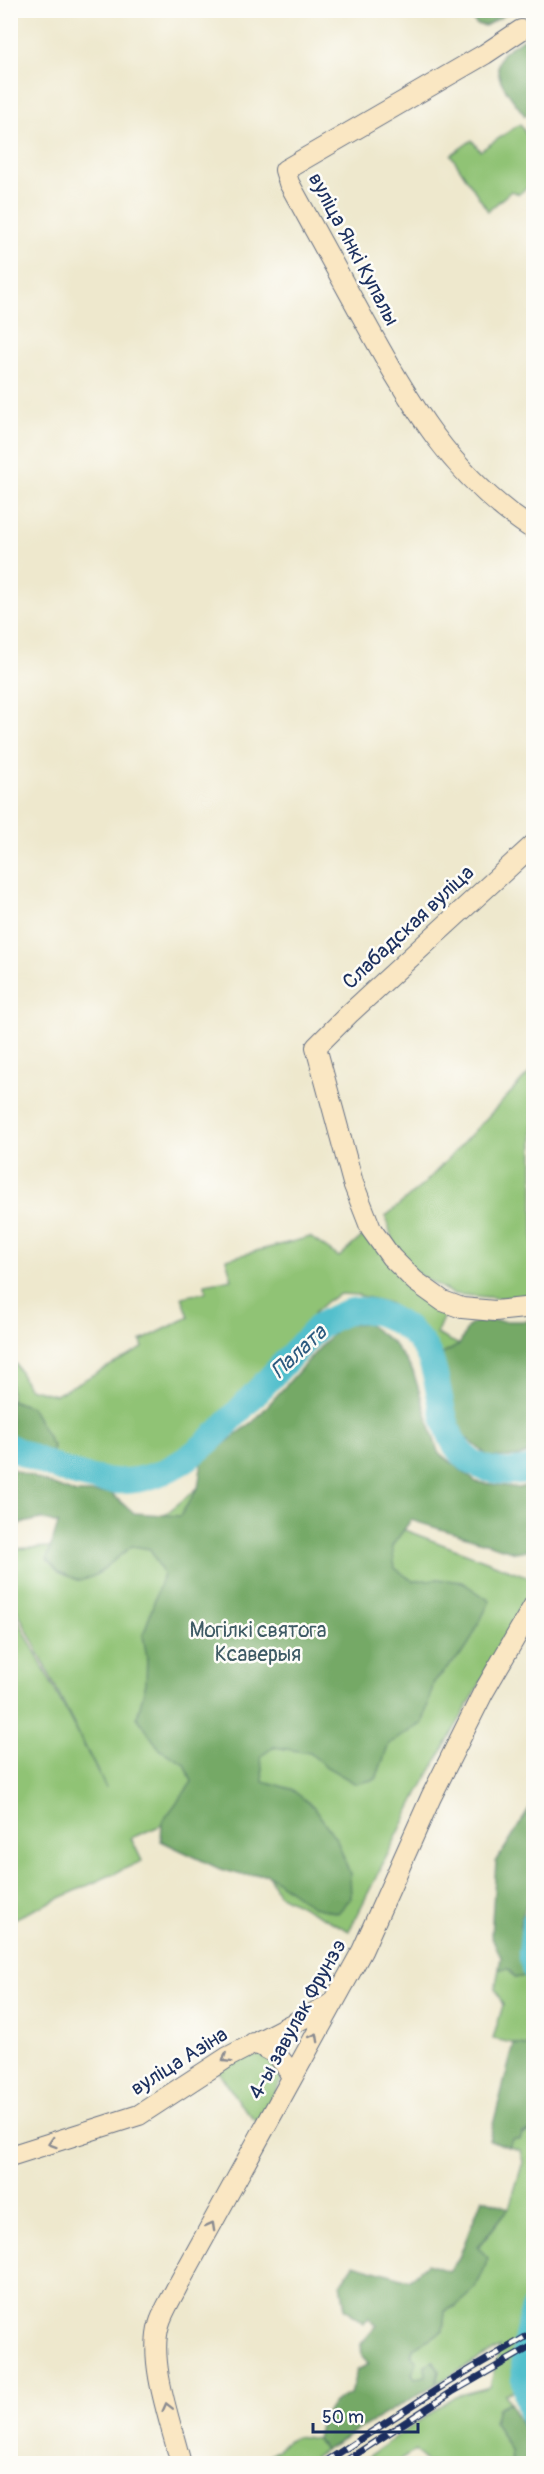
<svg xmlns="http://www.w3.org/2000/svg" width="544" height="2474" viewBox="0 0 544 2474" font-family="Pangolin,sans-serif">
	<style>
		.green { fill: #90c375; stroke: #56796a; stroke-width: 1.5 }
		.forest { fill: #74a966; stroke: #486c62; stroke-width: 1.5 }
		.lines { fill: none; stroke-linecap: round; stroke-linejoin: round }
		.river { stroke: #52bfcc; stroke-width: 26 }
		.secondary-casing { stroke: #657085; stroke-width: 22 }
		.secondary { stroke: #fae7c3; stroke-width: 20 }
		.rail-casing { stroke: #1b2f5e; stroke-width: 7 }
		.rail { stroke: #fdfcf7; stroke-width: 4.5; stroke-dasharray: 14; stroke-linecap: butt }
		.oneway { stroke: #8a8b90 }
		.labels { text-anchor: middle; stroke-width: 5; stroke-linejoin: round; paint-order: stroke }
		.street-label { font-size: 21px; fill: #1b2f5e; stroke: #fdfcf7 }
		.park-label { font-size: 21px; fill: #3e5b65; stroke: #fdfcf7 }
		.water-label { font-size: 22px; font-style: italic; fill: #2c5a7f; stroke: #fdfcf7 }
	</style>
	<rect width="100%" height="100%" fill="#fdfcf7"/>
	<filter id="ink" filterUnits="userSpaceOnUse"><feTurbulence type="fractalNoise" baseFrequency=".0167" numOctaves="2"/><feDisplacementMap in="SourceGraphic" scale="12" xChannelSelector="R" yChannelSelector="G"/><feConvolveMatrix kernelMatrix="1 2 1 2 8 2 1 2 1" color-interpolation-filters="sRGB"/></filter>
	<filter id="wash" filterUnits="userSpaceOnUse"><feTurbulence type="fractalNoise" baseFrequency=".008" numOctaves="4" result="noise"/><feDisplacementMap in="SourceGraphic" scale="24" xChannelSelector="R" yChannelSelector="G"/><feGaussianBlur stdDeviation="1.35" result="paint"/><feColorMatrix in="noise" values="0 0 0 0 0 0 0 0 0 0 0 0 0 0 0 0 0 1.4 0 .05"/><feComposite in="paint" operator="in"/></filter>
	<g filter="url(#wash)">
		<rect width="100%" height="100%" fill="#eee8cd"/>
		<path class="green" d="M520 124 533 146V183L519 194 511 191 488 211 451 155 472 140 480 151Z
			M533 1069V1296L497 1298 453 1294 420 1276 395 1252 386 1216 426 1182Z
			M365 1234 446 1311 436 1334 460 1345 439 1356 430 1340 415 1322 389 1303 358 1295 340 1294 327 1301 314 1313 296 1339 207 1429 171 1459 136 1474 91 1472 50 1457 53 1446 31 1407 11 1400 10 1363 16 1364 28 1388 56 1395 143 1348 141 1341 189 1317 182 1297 206 1292 205 1284 232 1279 226 1259 310 1237 339 1257Z
			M228 1463 534 1579 533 1590 419 1792 349 1931 278 1894 241 1821 231 1796 131 1838 142 1861 11 1920 10 1604 106 1788 11 1598V1549L130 1543Z
			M499 1969H509L515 1978 526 1976 533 2009V2042L526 2046 493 2039 503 2005 495 1989Z
			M250 2052C268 2055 274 2062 282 2078L260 2125 240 2104 217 2069Z
			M533 2130V2284L519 2328 514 2391 505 2394 510 2402 498 2408 494 2422 511 2451 512 2463H426L416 2450 396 2463 358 2464 455 2396 490 2387 500 2347 436 2384 439 2371 434 2361 425 2365 426 2376 415 2379C409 2370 411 2357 413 2347L443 2331 445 2311 457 2306 478 2248 509 2208 523 2162 520 2150 509 2147 512 2139Z
			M296 2436 317 2439 324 2450 304 2463 256 2464Z"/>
		<path class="forest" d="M468 11H512L485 26 476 24Z
			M522 39 533 43V112L525 116C514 100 486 73 503 53 507 48 517 44 522 39Z
			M533 1319V1451L518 1457H489L464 1436 454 1412 439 1356 459 1345 468 1327 477 1321H528Z
			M366 1323 393 1343 413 1371 438 1452 476 1482 519 1488 533 1483 534 1549 515 1552 411 1520 392 1546 395 1568 413 1581 438 1579 462 1582 490 1601 466 1649 434 1682 423 1723 389 1744 376 1779 356 1784 325 1766 310 1753 274 1747 261 1756 263 1781 291 1789 313 1806 337 1840 350 1874 351 1898 338 1913 313 1907 267 1874 242 1875 220 1869 161 1841 162 1822 192 1782 185 1764 160 1750 137 1717 146 1683 147 1657 143 1636 163 1574 150 1549 132 1546 96 1575 80 1581 59 1572 47 1559 58 1524 41 1519 19 1524 11 1538 10 1468 74 1493H111L133 1513 180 1516 198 1488 202 1461 254 1421 340 1325Z
			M10 1400 31 1407 53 1446 50 1457 11 1438Z
			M533 1803V1884L520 1924 526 1976 515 1978 509 1969H499L501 1957 491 1935 496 1862Z
			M533 2042V2130L523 2133 520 2139H512L509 2147 489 2140 514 2044 526 2046Z
			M482 2198 509 2208 478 2247 488 2258C480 2284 471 2300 445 2311L443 2331 413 2348 411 2355 417 2362 412 2374 415 2378 426 2376 425 2365 433 2361 439 2371 436 2384 324 2450 317 2439C320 2417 330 2401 350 2394L357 2370 369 2364 362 2356 361 2344 377 2325 369 2318 363 2323 345 2308 341 2283 354 2264 409 2280 427 2264 449 2271 458 2260Z
			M510 2402 528 2439 531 2463H512L511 2451 494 2422 498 2408Z"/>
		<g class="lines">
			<path class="river" d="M10 1447C43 1463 78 1479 114 1481 174 1485 216 1435 253 1396 275 1373 297 1349 319 1326 330 1320 340 1313 352 1311 382 1306 419 1331 430 1358 445 1396 438 1457 489 1469 504 1473 518 1473 534 1467
				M534 1923 531 1953 534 1968
				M534 2308C522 2347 520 2383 534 2422"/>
		</g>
	</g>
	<g filter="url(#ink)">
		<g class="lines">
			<defs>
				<path id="secondary" d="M521 30 485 54 285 170 289 183C314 229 339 274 364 320 410 403 451 477 534 530
					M534 844 349 1014 316 1047 353 1183 371 1229 391 1257 415 1281 443 1301 462 1308 495 1311 534 1307
					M253 2043C274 2050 283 2058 292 2078
					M10 2156 139 2115 228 2057 333 2003
					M181 2464C172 2426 148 2363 159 2325 162 2313 171 2299 177 2287L362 1951 431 1797 483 1693 534 1605"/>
			</defs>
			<use href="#secondary" class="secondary-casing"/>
			<use href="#secondary" class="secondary"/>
			<defs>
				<path id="rail" d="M322 2464 447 2383 534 2332
					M341 2464 452 2392 534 2345"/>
			</defs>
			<use href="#rail" class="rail-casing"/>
			<use href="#rail" class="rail"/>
		</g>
		<defs><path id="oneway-chevron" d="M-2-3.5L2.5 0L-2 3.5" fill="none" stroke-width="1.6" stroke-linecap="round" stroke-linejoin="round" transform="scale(1.5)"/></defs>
		<g class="oneway">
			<use href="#oneway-chevron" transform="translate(315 2037) rotate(-61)"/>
			<use href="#oneway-chevron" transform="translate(226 2059) rotate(148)"/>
			<use href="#oneway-chevron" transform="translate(52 2143) rotate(162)"/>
			<use href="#oneway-chevron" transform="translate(211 2226) rotate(-61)"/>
			<use href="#oneway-chevron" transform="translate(167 2407) rotate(-104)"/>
		</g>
	</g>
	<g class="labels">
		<g class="street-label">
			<text transform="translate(354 249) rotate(62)" y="7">вуліца Янкі Купалы</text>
			<text transform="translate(408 927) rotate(-43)" y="7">Слабадская вуліца</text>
			<text transform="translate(297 2019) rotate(-61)" y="7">4-ы завулак Фрунзэ</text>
			<text transform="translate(179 2061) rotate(-32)" y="7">вуліца Азіна</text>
		</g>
		<g class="park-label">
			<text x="258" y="1637">Могілкі святога<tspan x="258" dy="24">Ксаверыя</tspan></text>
		</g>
		<g class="water-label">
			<text transform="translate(298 1351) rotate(-43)" y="8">Палата</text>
		</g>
	</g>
	<rect width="544" height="2474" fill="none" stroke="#fdfcf7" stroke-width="36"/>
	<path d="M313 2423v9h105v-9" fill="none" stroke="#1b2f5e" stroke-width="3"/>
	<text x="322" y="2423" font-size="18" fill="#1b2f5e" stroke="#fdfcf7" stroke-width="4.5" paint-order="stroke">50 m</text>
</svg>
